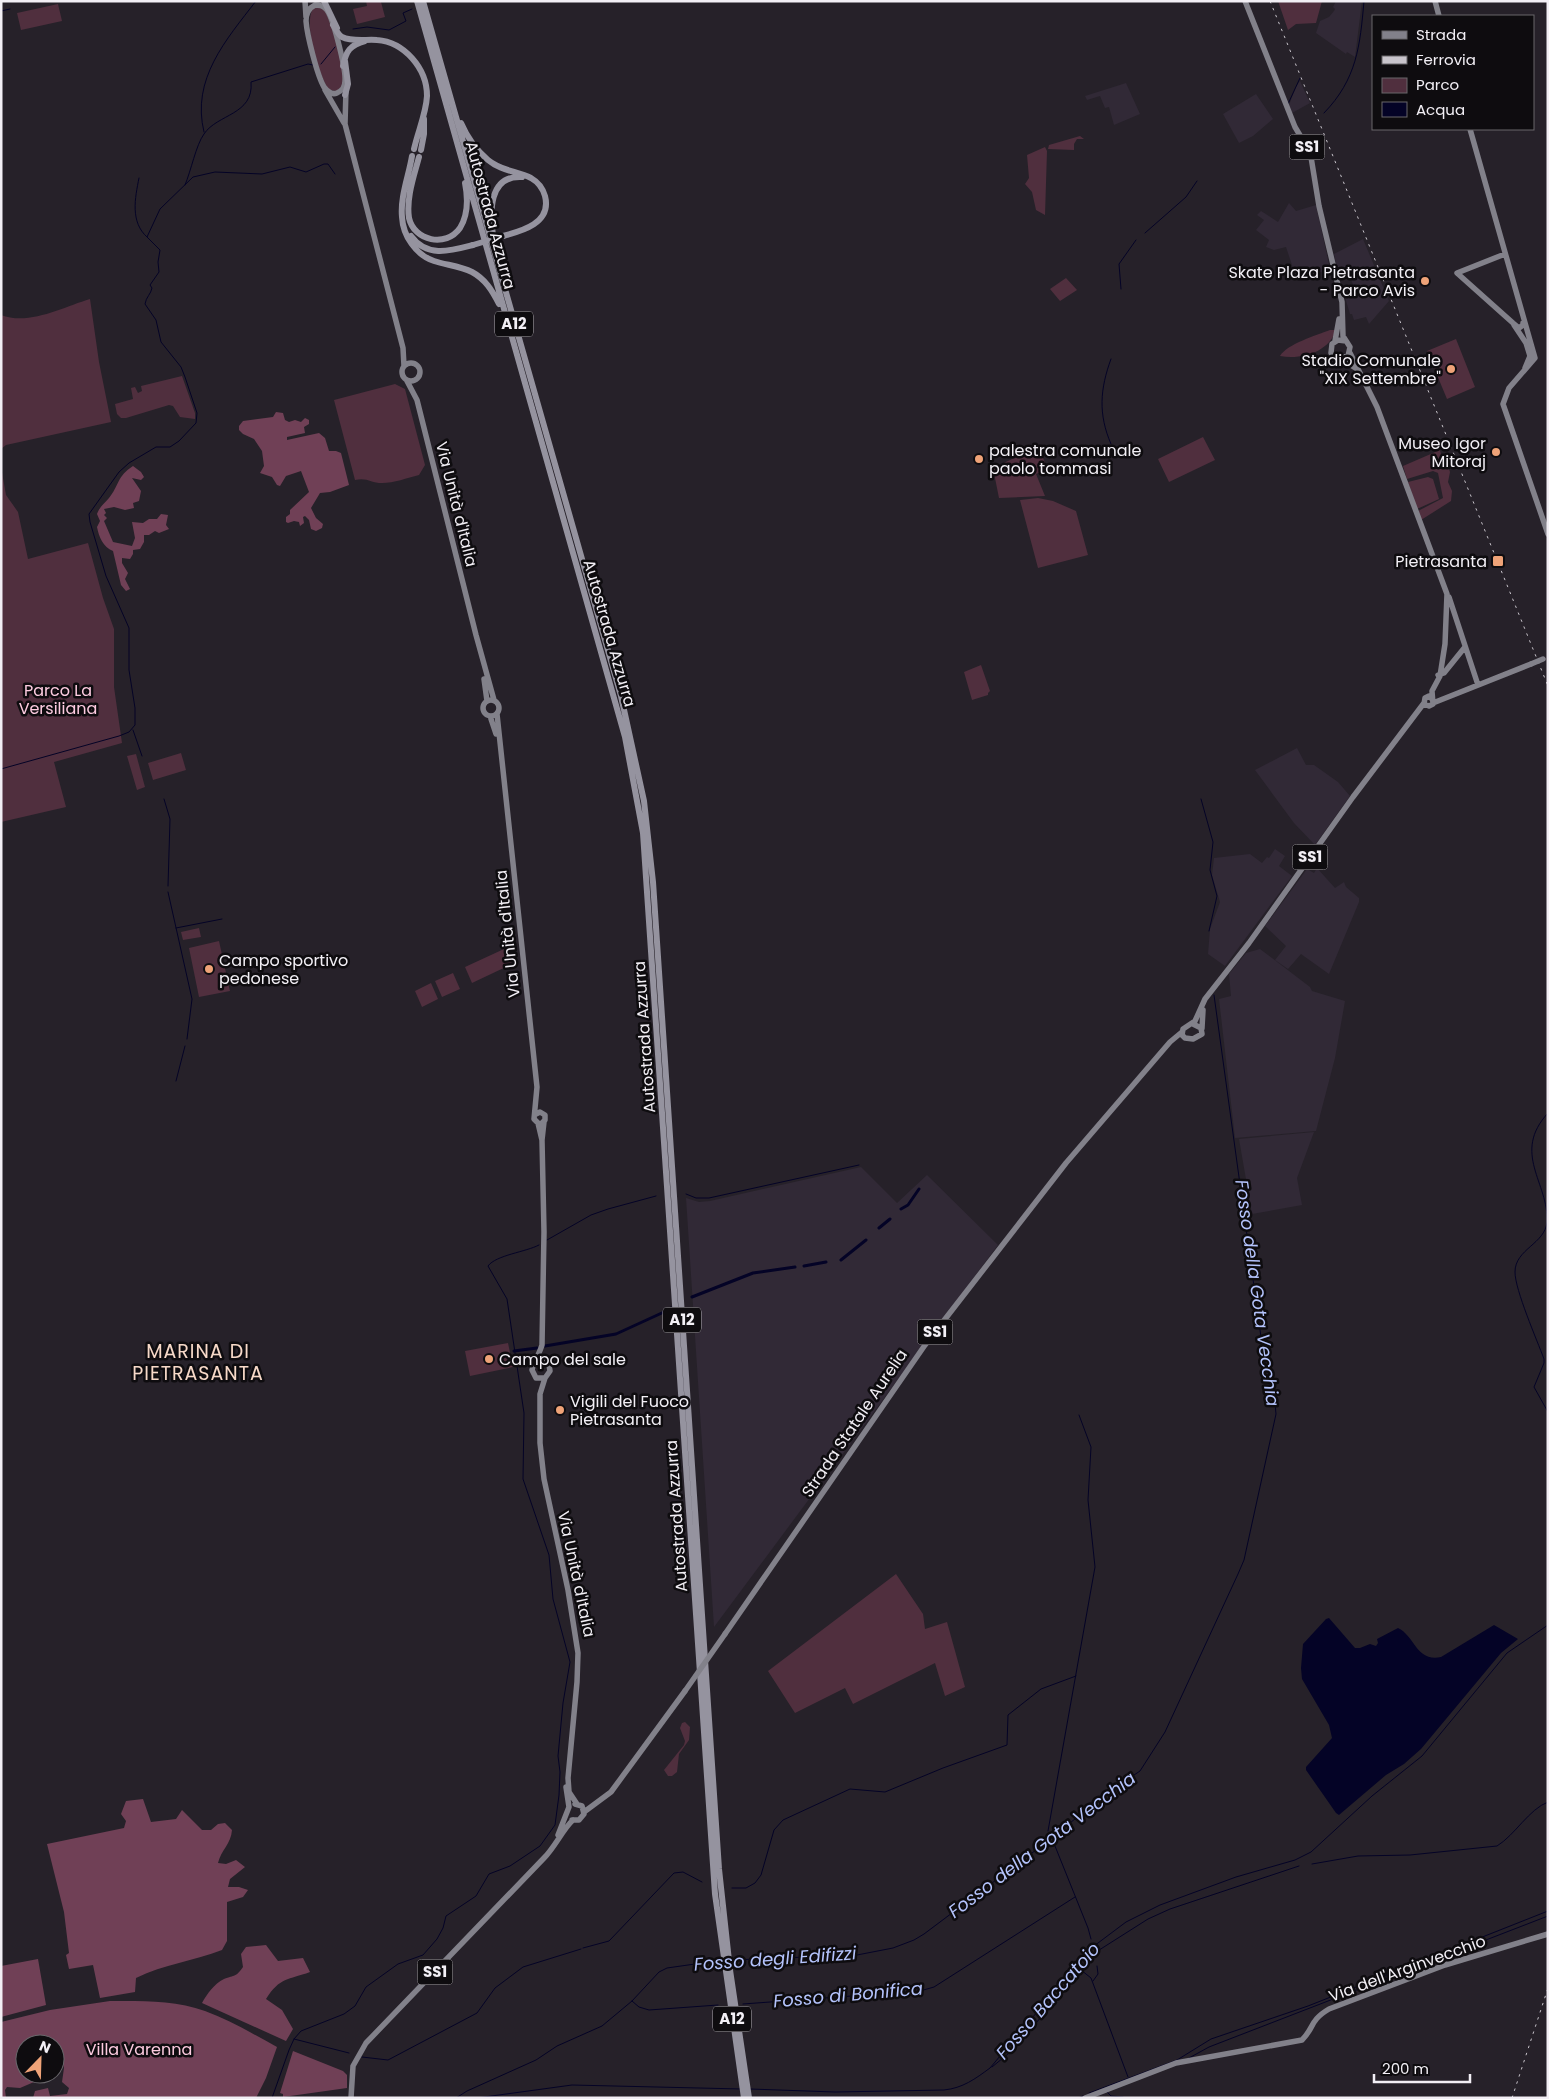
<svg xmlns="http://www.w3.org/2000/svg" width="1549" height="2099" viewBox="0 0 1549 2099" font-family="Poppins,sans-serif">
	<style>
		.built { fill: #312936 }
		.green { fill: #502f3e }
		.forest { fill: #704056 }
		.water { fill: #040326 }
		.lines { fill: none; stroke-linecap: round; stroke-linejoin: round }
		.stream { stroke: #040326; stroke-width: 1 }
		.canal { stroke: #040326; stroke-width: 3 }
		.major { stroke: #82818a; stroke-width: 5.5 }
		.highway { stroke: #95939f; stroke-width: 6 }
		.rail { stroke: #c8c4cb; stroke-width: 1; stroke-dasharray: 2.5 5; stroke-linecap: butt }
		.major-bridge { stroke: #82818a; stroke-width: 5.5 }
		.highway-bridge { stroke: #95939f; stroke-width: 6 }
		.poi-dot { fill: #efa378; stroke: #0e0c0f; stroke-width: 2 }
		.labels { text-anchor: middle; stroke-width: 5; stroke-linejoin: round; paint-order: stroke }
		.shield { fill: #0e0c0f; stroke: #aeabb0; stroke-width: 1 }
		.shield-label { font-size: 15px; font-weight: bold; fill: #f2eff5 }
		.street-label { font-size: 16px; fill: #f2eff5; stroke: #0e0c0f }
		.poi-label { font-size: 16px; fill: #f2eff5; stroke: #0e0c0f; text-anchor: end }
		.park-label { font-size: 16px; fill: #fdcbe0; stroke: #0e0c0f }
		.water-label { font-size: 18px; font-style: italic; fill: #b4c3fc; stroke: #0e0c0f }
		.quarter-label { font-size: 19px; letter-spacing: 1px; fill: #f7d9c8; stroke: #0e0c0f }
	</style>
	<rect width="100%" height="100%" fill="#262129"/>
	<path class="built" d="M1336 1H1362L1355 57 1347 52 1346 54 1316 33 1320 21 1329 17 1334 11 1335 9 1333 7Z
		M1300 81 1310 103 1292 113 1289 105 1296 87Z
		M1126 83 1140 114 1114 125 1109 107 1105 108 1100 96 1087 100 1085 96Z
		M1256 94 1273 119 1253 136 1239 143 1223 114Z
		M1289 203 1296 211 1316 205 1330 269 1297 280 1286 247 1274 250 1266 247 1269 240 1256 230 1264 220 1257 215 1261 211 1278 222Z
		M1363 239 1389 301 1369 324 1366 317 1354 320 1352 314H1350L1344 294 1355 289 1346 268 1338 272 1334 254Z
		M1297 748 1306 765H1314L1338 782 1350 796 1315 845 1294 823 1255 770Z
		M1275 849 1285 856 1279 866 1292 876 1225 966 1208 954 1210 929 1220 902 1212 875 1214 858 1250 854 1262 863 1267 857 1269 858Z
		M1317 868 1335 888 1344 882 1346 887 1359 898V902L1329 974 1301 954 1288 969 1275 960 1286 946 1265 926 1307 869 1314 873Z
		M1260 949 1310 987 1312 991 1345 1001 1335 1058 1316 1131 1235 1138 1219 999 1231 996 1229 974 1246 953Z
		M1314 1132 1297 1178 1302 1205 1252 1214 1239 1139Z
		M861 1167 897 1203 927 1175 998 1245 714 1627 686 1198 699 1202 710 1201Z"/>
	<path class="green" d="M366 1H384L381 2 385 17 357 24 353 9 367 6Z
		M1278 1H1322L1316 23 1296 24 1288 30Z
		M58 4 62 21 21 30 17 13Z
		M315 6 325 10C331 25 348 69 342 85 341 87 339 89 337 91L329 90C319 76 301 19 315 6Z
		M1080 136 1084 139H1077L1074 144V150L1048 149 1049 145Z
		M1045 147 1047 151 1045 215 1036 210 1032 192 1025 184 1029 178 1027 155Z
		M1066 278 1077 290 1060 301 1050 289Z
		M90 299 99 362 111 422 6 445 1 449V315C29 326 63 307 90 299Z
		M1330 330H1336C1329 352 1302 360 1280 356 1287 344 1317 335 1330 330Z
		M1456 339 1475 387 1447 399 1427 351Z
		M182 376 195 413V419L180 417 173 406 169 405 126 418H121L117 414 115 404 133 399 131 388 135 387 138 393 142 391 141 386Z
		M395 384 405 389 425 465 419 475C407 478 394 483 382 483 371 483 367 477 355 480L334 400Z
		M1203 437 1215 460 1169 482 1158 459Z
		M1038 447 1048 469 1036 474 1045 496 999 498 993 468Z
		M1440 450 1443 464 1447 463 1450 472 1448 482 1452 491 1451 501 1421 520 1418 511 1443 498 1438 473 1433 471 1407 479 1403 466Z
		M1 467 6 495 18 512 28 559 88 543 103 598 114 629V687L122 743 54 762 66 807 1 822Z
		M1428 477 1433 479 1439 499 1417 509 1408 482Z
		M1038 498 1053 501 1076 511 1088 555 1038 568 1020 500Z
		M981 665 990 691 988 693V695L972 700 964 672Z
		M181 753 186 770 153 780 148 763Z
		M136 754 145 787 137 790 127 756Z
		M199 928 201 937 183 940 181 932Z
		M219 941 230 991 199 997 189 948Z
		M504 949 512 964 472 983 465 967Z
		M453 973 460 989 442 997 435 981Z
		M431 983 438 999 422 1007 415 991Z
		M508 1343 513 1367 470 1376 465 1351Z
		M896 1574 923 1614 925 1629 947 1622 965 1687 945 1696 935 1663 853 1704 845 1688 795 1713 768 1671Z
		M685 1722 690 1727 689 1740 679 1754 677 1772 672 1776H668L664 1770 684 1745 685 1741 680 1728 682 1723Z"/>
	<path class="forest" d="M276 412 283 413 285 420 289 422 295 420 301 422 305 418 309 420V424L304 427 305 433 287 437V440L319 433 325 438 329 451H336L341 453 349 485 330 492 320 493 311 508 316 518 323 524 322 528 316 531 311 529 309 520 305 516 303 517 304 523 300 526 299 522 294 521 288 523 286 522V517L290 514V510L309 492 301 471 286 476 280 486 277 485 272 477 260 473 264 466 262 451 254 439 243 434 239 430V426L243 421 273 417Z
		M133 466 141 472 144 477 141 480 132 478 141 491 139 501 133 503 134 508 125 510 114 507 104 509 106 513 104 515 107 518 104 521 113 542 132 546 135 538 132 522 143 523 149 519H157L161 514 168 515 166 525 169 529 159 533 155 531 149 535H144V542L140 549 133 550V554L130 559 122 558V563L128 573 125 579 130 589 126 591 121 585 113 551C103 547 99 537 97 527L100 521 97 514C100 506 104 504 109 498 119 486 117 476 133 466Z
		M143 1799 151 1822 176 1819 182 1810 202 1830H211L218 1824 225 1823 232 1830C231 1844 221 1850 218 1863L226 1864 236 1860 245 1867 230 1879 228 1887H239L248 1890 243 1897 227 1902V1941L222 1950C194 1961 164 1964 136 1978L135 1992 100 1998 93 1965 69 1969 66 1955 69 1953 64 1912 47 1844 124 1828 126 1821 121 1814 126 1801Z
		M266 1945 278 1961 303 1958 310 1972C288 1980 280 1977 266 1999L282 2010 293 2029 286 2041 202 2003C207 1994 214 1984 224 1979 235 1975 236 1977 243 1967L241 1954 246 1947Z
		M38 1959 46 2005 1 2017V1966Z
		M110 2001C141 2001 175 2000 205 2011 230 2020 253 2034 277 2047L266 2078 256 2098H33L35 2091 48 2088 50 2096 67 2094 69 2088 62 2082 64 2068 62 2059 55 2054V2044H25V2074H32L35 2079 34 2082 20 2088 7 2087 5 2090 6 2098H1V2022L50 2010Z
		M293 2051 343 2071 347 2075V2088L283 2097V2094L280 2093Z"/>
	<path class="water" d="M1329 1618 1355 1648H1360L1370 1644 1376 1646 1378 1643 1377 1639 1398 1628C1415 1636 1416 1662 1441 1657L1494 1625 1518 1639 1501 1653 1421 1749 1404 1764 1386 1775 1339 1815 1336 1813 1306 1770V1767L1332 1738 1329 1725 1302 1679 1301 1668 1303 1644 1326 1619Z"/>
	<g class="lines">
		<path class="stream" d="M1 11 10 9
			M353 29 367 27 389 30 406 21 403 13 412 9
			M321 64 335 47
			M1288 104 1300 78
			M1324 113C1357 79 1360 46 1364 1
			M204 132C191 79 226 40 256 1
			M139 178C135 198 130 222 147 237
			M185 185C191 171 196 145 204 134 217 114 254 115 251 82L308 64 313 65
			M1145 233 1186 197 1197 181
			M1121 289 1119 264 1136 240
			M1111 359C1100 389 1098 414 1111 444
			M133 730 142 756
			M1 769 119 736 129 732 135 725V708L129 670V628L106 576 90 522 89 514 119 472 129 463 156 447H170L179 441 196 423 197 413 185 377 181 367 161 342 156 320 145 304C146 297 151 294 152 288L150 285 159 272 158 262 160 250 147 237 160 209 193 177 215 172 262 174 290 167 306 172 324 164H328L335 174
			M164 799 170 819 168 886
			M1201 799 1213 842 1210 870 1217 896 1209 931
			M168 892 192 999 187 1039
			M176 928 222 919
			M176 1081 185 1046
			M1548 1113C1511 1153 1549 1183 1547 1222 1545 1244 1515 1249 1515 1272 1515 1290 1537 1340 1544 1359V1363L1534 1387 1548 1412
			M686 1194 696 1198H709L859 1165
			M547 1240 591 1215 608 1209 656 1196
			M1048 1831 1095 1567 1088 1500 1091 1447 1079 1415
			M1055 1846 1088 1928 1091 1939
			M1312 1864 1358 1856 1410 1855 1497 1846C1515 1835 1529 1809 1548 1802
			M732 1888H746L755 1883 761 1875 774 1830 783 1820 850 1789 885 1792 943 1768 1007 1745 1008 1715 1041 1689 1076 1676
			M583 1948 609 1941 674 1873 683 1872 702 1882
			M732 1960 857 1955 893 1948 914 1940 924 1934 1048 1841 1103 1796 1140 1771 1165 1732 1238 1574 1244 1560 1276 1414 1274 1393 1264 1359 1214 995
			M1081 1970 1091 1978 1128 2077
			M1093 1981 1098 1974 1097 1966
			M632 2001 639 2007 649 2010 718 2005
			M743 2004 920 1991 934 1987 1075 1897
			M294 2039 349 2053
			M362 2057 388 2060 477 2013 495 1988 523 1967 581 1949
			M1189 2058 1209 2047 1548 1916
			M992 2067 1014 2049 1096 1952 1148 1919 1170 1909 1299 1866
			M750 2089 835 2092 944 2090C963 2088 975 2079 990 2068L1090 1949 1126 1922 1160 1905 1236 1877 1295 1860 1311 1852 1372 1796 1422 1756 1507 1653 1548 1625
			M1107 2092 1111 2096 1123 2097
			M1089 2093 1177 2060 1211 2039 1308 2006 1548 1911
			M272 2098 289 2050 294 2039 301 2031 344 2014 355 2006 366 1987 398 1964 423 1955 437 1939 443 1928 446 1916 476 1896 489 1874 510 1866 540 1846 555 1825 559 1795 560 1772 558 1756 563 1703 570 1662 553 1599 549 1555 523 1479 524 1413 507 1299 488 1266C496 1255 526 1252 539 1245
			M456 2098 467 2091 536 2060 557 2046 602 2026 632 2001 659 1972 667 1968 723 1960
			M477 2098 572 2085 741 2089
			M1078 2098 1083 2096
			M1127 2098H1133"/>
		<path class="canal" d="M901 1209 908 1205 919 1189
			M879 1228 890 1219
			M841 1260 866 1240
			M804 1266 826 1262
			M692 1297 753 1273 795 1267
			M667 1310 671 1308
			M545 1346 616 1334 664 1312
			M514 1351 537 1348"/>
		<path class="major" d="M305 1 306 17
			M1245 1 1295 127 1307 147 1311 157 1319 206 1342 302 1343 336 1350 347 1348 356 1337 359 1331 353 1332 344 1338 340 1346 341
			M1435 1 1439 16
			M315 5C319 5 322 5 325 8 333 14 346 70 345 81 345 86 342 91 337 93 332 95 327 91 324 87 317 75 307 35 306 21 306 14 309 8 315 5Z
			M325 90 344 123
			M346 90 345 124 403 348 404 366
			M1470 129 1535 358 1509 388 1503 404 1548 534
			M1505 254 1457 273 1513 323 1519 328 1523 325V323
			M1514 325 1526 343 1530 356 1525 368
			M1335 341 1339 319
			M1350 353 1377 407 1447 594 1445 644 1440 676 1432 691 1433 704 1429 706 1424 704 1425 698 1429 696 1432 699
			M1341 359 1357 369
			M402 372a9 9 0 1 1 18 0a9 9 0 1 1-18 0Z
			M407 381 417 400 476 635 494 700
			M1449 597 1478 685
			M1438 675 1444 673 1465 647
			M484 679 487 701
			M483 708a8 8 0 1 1 16 0a8 8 0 1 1-16 0Z
			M1433 703 1531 664
			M497 714 537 1087 534 1119 538 1123 542 1140
			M490 716 496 734
			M1193 1024 1201 1028 1202 1034 1193 1039 1185 1038 1182 1035 1183 1029 1195 1021 1205 999 1249 943 1353 797 1424 703
			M1202 1028 1203 1010
			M536 1114 540 1112 545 1115V1120L541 1124
			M536 1362 542 1361 549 1365 550 1371 545 1378H536L532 1370C533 1363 539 1355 542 1345L544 1232 542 1140 544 1122
			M545 1378 540 1394V1443L544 1479 568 1590 578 1653 577 1682 568 1778 569 1792 577 1804
			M725 1634 925 1345 1066 1163 1170 1042 1182 1032
			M584 1812 611 1792 685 1691
			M572 1820H579L584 1814 582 1806 575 1804
			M558 1835 569 1807 566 1787
			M351 2098 353 2066 366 2043 544 1858C555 1847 563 1829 573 1820
			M1085 2098 1176 2063 1302 2040C1315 2027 1309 2021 1329 2009L1445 1965 1548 1934"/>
		<path class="highway" d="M324 1 337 28
			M417 1 625 737 643 833 715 1894 744 2098
			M423 1 621 696 644 801 653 882 719 1869 730 1970 749 2098
			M333 25C336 29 338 35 342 37 352 42 367 39 377 40 404 42 427 68 427 96 426 114 418 131 414 149
			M345 61 348 84 345 95
			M343 66C346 51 350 45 365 41
			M461 123C467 137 476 150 488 160 501 171 517 171 531 178 538 182 543 189 545 196 552 223 522 231 503 236
			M421 150 424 134V119
			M412 156C409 175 400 197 402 217 403 236 416 255 434 261 446 265 460 266 472 272 485 279 492 290 499 304
			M419 157C414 176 406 198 409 218 414 241 446 248 460 228 468 215 468 198 465 183
			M411 236C427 258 450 251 473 245
			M493 236C490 213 488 175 522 177"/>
		<path class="rail" d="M1270 1 1548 686
			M1512 2098 1548 1988"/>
		<path class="major-bridge" d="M1531 664 1543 659
			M685 1691 725 1634"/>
		<path class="highway-bridge" d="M473 245 503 236"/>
	</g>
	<g class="poi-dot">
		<circle cx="1425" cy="281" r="5"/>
		<circle cx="1451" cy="369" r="5"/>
		<circle cx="1496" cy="452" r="5"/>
		<circle cx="979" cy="459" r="5"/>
		<rect x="1492" y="555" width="12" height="12" rx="2.5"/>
		<circle cx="209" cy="969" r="5"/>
		<circle cx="489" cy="1359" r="5"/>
		<circle cx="560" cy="1410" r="5"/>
	</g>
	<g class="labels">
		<g class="shield">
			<rect x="1289.5" y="134.5" width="35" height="25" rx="4"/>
			<rect x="495" y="311.5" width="38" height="25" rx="4"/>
			<rect x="1292.5" y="844.5" width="35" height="25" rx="4"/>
			<rect x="663" y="1307.5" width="38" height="25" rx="4"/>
			<rect x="917.5" y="1319.5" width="35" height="25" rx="4"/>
			<rect x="417.5" y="1959.5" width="35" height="25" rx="4"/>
			<rect x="713" y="2006.5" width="38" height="25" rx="4"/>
		</g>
		<g class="shield-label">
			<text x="1307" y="152">SS1</text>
			<text x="514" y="329">A12</text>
			<text x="1310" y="862">SS1</text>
			<text x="682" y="1325">A12</text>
			<text x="935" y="1337">SS1</text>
			<text x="435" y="1977">SS1</text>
			<text x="732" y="2024">A12</text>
		</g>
		<g class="street-label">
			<text transform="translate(491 215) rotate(75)" y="6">Autostrada Azzurra</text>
			<text transform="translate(457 504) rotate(76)" y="6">Via Unità d'Italia</text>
			<text transform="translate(610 633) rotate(74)" y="6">Autostrada Azzurra</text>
			<text transform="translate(507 934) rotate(-96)" y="6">Via Unità d'Italia</text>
			<text transform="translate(644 1037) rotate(-94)" y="6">Autostrada Azzurra</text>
			<text transform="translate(854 1423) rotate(-56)" y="6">Strada Statale Aurelia</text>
			<text transform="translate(676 1516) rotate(-94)" y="6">Autostrada Azzurra</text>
			<text transform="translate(577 1574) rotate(78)" y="6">Via Unità d'Italia</text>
			<text transform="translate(1407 1968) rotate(-20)" y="6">Via dell'Arginvecchio</text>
		</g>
		<g class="poi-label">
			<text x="1415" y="278">Skate Plaza Pietrasanta<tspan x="1415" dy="18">- Parco Avis</tspan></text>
			<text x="1441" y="366">Stadio Comunale<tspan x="1441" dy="18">"XIX Settembre"</tspan></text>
			<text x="1486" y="449">Museo Igor<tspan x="1486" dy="18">Mitoraj</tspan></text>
			<text x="989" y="456" text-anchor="start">palestra comunale<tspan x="989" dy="18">paolo tommasi</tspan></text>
			<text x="1487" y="567">Pietrasanta</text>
			<text x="219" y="966" text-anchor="start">Campo sportivo<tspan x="219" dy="18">pedonese</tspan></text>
			<text x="499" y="1365" text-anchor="start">Campo del sale</text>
			<text x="570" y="1407" text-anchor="start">Vigili del Fuoco<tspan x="570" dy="18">Pietrasanta</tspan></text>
		</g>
		<g class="park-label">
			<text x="58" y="696">Parco La<tspan x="58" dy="18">Versiliana</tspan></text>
			<text x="139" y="2055">Villa Varenna</text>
		</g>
		<g class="water-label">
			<text transform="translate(1257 1293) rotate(82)" y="6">Fosso della Gota Vecchia</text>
			<text transform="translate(1042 1845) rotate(-37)" y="6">Fosso della Gota Vecchia</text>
			<text transform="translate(775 1959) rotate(-4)" y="6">Fosso degli Edifizzi</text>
			<text transform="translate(848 1995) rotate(-5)" y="6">Fosso di Bonifica</text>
			<text transform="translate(1048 2001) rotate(-49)" y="6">Fosso Baccatoio</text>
		</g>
		<g class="quarter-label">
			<text x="198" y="1358">MARINA DI<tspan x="198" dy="22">PIETRASANTA</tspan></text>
		</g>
	</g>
	<rect width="1549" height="2099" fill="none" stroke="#f2eff5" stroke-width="5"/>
	<rect x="1372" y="15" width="162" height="115" fill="#0e0c0f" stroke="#69676b"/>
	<rect x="1382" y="31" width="25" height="8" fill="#82818a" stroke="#69676b"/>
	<text x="1416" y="40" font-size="15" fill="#f2eff5">Strada</text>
	<rect x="1382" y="56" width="25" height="8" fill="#c8c4cb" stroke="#69676b"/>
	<text x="1416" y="65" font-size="15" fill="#f2eff5">Ferrovia</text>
	<rect x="1382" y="78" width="25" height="15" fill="#502f3e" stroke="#69676b"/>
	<text x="1416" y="90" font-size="15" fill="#f2eff5">Parco</text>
	<rect x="1382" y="102" width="25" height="15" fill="#040326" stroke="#69676b"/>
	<text x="1416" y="115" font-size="15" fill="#f2eff5">Acqua</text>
	<g transform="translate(40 2059) rotate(23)"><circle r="24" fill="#0e0c0f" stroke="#69676b"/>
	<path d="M0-4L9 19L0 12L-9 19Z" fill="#efa378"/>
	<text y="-8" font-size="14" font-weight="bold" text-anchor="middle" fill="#f2eff5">N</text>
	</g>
	<path d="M1374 2074v8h96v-8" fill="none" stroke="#f2eff5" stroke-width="2.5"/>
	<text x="1382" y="2074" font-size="15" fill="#f2eff5" stroke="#0e0c0f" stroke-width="4" paint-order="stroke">200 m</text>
</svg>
